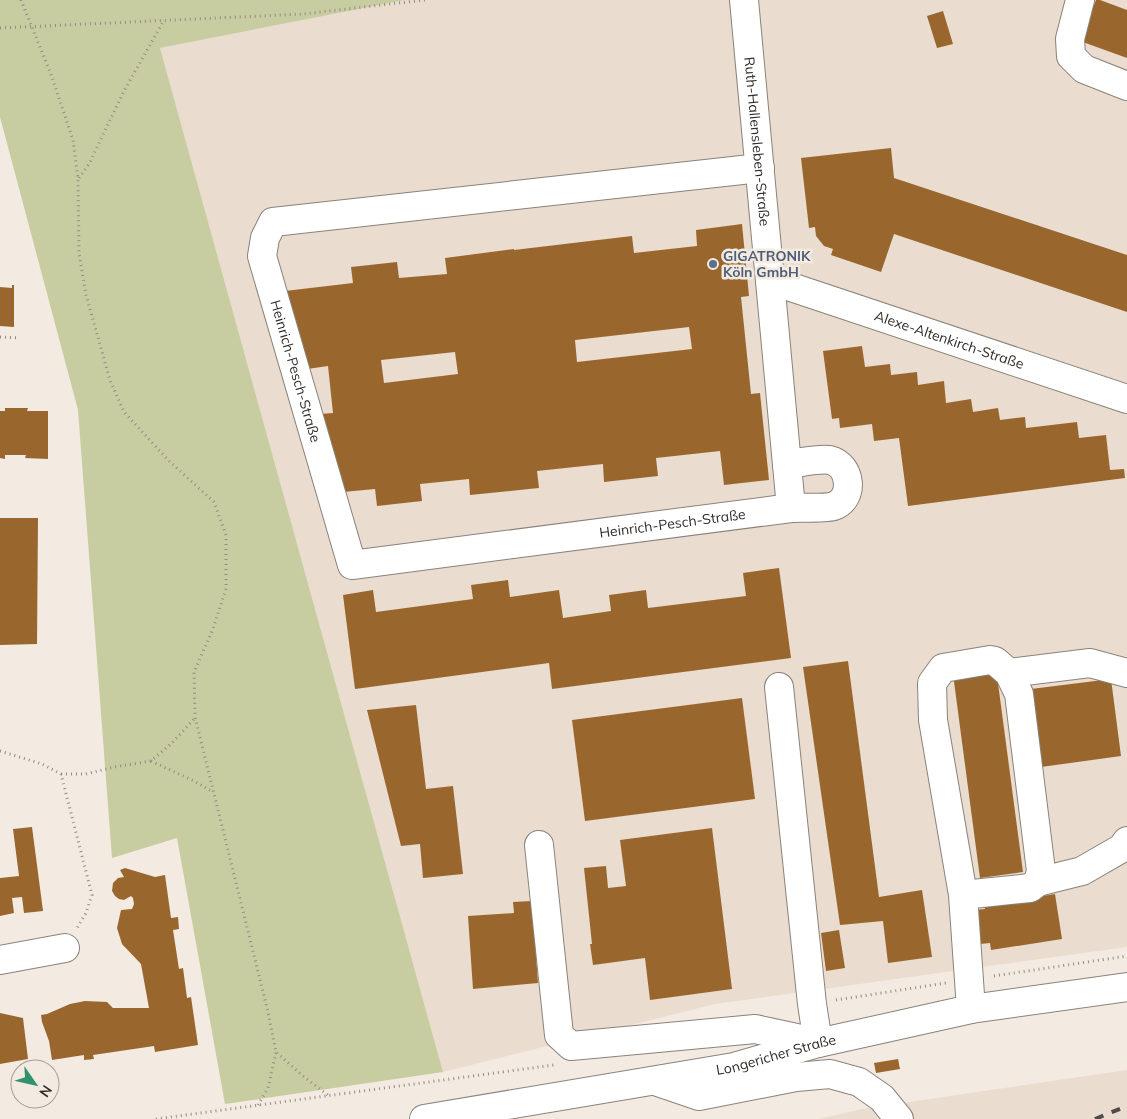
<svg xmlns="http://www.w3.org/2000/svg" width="1127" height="1119" viewBox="0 0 1127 1119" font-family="Mulish,sans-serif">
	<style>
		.built { fill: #eadcce }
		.green { fill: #c8cda1 }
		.building { fill: #99672d; fill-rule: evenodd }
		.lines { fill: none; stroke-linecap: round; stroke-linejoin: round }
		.minor-casing { stroke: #8a827b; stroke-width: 30 }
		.path { stroke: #928c86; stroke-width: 3; stroke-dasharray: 1 4; stroke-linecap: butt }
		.minor { stroke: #fff; stroke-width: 28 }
		.rail { stroke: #504b47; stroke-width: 4; stroke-dasharray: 9 9; stroke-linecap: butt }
		.service-dot { fill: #5c6f8a; stroke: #f3eae2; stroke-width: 2 }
		.labels { text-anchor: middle; stroke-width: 5; stroke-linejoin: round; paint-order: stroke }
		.street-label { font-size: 14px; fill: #302c29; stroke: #f3eae2 }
		.service-label { font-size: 14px; font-weight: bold; fill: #4e5e75; stroke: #f3eae2; text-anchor: start }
	</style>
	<rect width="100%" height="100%" fill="#f3eae2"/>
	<path class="built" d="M405 0H1127V947L715 1004 443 1072 160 48Z
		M1127 1070V1119H818L862 1109Z"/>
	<path class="green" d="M0 0H405L160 48 443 1072 225 1104 177 838 112 858 78 410 0 117Z"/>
	<path class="building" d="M1096 0H1100L1127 10V58L1080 41Z
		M943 11 953 44 937 48 927 16Z
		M891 148 894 178 1127 255V312L894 234 881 272 831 255 833 249 824 246 816 236 815 227 809 228 801 158Z
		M742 224 749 296 741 297 751 394 760 393 769 480 724 485 720 451 656 458 658 476 604 482 603 464 537 471 539 488 529 489 470 495 469 479 420 484 422 501 377 506 375 489 343 492 320 414 333 413 328 366 307 369 285 291 353 283 351 267 397 262 399 278 447 274 445 258 514 249V250L632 236 634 253 697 246 696 230ZM689 327 692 349 577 362 575 340ZM455 352 458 374 384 383 381 360Z
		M12 285H14V327L0 326V287L12 288Z
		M862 346 865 367 890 364 891 375 917 372 918 385 944 381 946 403 971 399 973 412 998 408 1000 420 1025 417 1026 428 1077 422 1079 438 1106 435 1110 470 1124 469 1125 478 908 506 899 438 874 441 872 424 840 428 839 418 832 419 823 351Z
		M5 408H28L27 411H48V459L25 458 26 455H5V459L0 458V411H5Z
		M0 518H38L37 644 0 645Z
		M779 568 791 658 552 689 549 663 355 689 343 595 373 590 376 612 473 599 471 585 508 580 510 597 559 590 563 618 611 611 609 595 646 590 648 608 746 596 743 573Z
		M848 661 879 897 922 890 932 957 888 963 883 921 840 925 803 667Z
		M996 668 1023 872 980 878 953 674Z
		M1111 679 1121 756 1041 767 1031 689Z
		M742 698 755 799 585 821 572 720Z
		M416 705 426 789 453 786 463 874 423 878 420 844 401 846 367 710Z
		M32 827 43 911 24 913 22 897 12 898 14 913 0 916V878L19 876 13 829Z
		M712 828 732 989 650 1000 645 958 593 965 590 944H592L584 868 606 866 608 888 626 886 620 840Z
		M125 868 155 877 165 875 171 918 178 917 179 929 173 930 179 969 183 968 187 998 191 997 198 1045 155 1052 154 1046 93 1055 94 1059 84 1060V1055L52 1060 49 1041 42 1022 41 1015 47 1014 70 1004 85 1001 107 1002 113 1008H149L141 964 122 944 117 928 121 910 132 909 134 904 133 898 131 896 124 900 119 899 115 896 112 891 113 883 118 878 124 877 120 870Z
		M1055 894 1062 939 991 950 990 943 980 944 974 910 985 909 984 906Z
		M532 901 538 983 473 989 468 916 514 913 513 902Z
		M839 930 845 968 826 971 821 933Z
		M0 1013 23 1018 28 1059 0 1064Z
		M898 1059 900 1069 876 1073 874 1063Z"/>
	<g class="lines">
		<defs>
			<g id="minor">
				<path id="s1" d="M744 0 791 508"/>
				<path d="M1080 0 1070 39 1071 56 1084 69 1127 86"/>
				<path id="s2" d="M760 168 273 222 265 238 262 256 352 565 791 508C801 507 826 509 834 506 855 498 851 465 830 460 819 458 799 463 787 464"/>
				<path id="s3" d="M770 280 1127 399"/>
				<path d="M1009 673 1090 663 1127 673"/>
				<path d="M779 687 812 1004 818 1043"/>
				<path d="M539 845 559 1035 571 1046 755 1029 815 1042"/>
				<path d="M1038 882 1082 871 1122 848 1127 841"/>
				<path d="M963 895 1030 888 1038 882 1041 871 1019 694 1009 673 995 661 990 660 943 668 932 683 933 720 963 895 971 1009"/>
				<path d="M0 960 65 948"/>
				<path d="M658 1082 699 1096 796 1077 830 1074 859 1082 882 1098 899 1119"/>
				<path id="s4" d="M424 1119 734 1067 818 1043 971 1009 1127 987"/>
			</g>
		</defs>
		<use href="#minor" class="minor-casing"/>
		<path class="path" d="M21 0 52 77 73 140 78 179 79 253 86 295 110 380 124 412 169 461 214 502 226 535V589L213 629 194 672 195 717 268 1012 276 1052 303 1076 329 1096
			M0 28 303 14 425 0
			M79 178 89 164 124 91 164 20
			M0 337 20 338
			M0 751 42 764 61 774 92 895 86 913 77 928
			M151 761 196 782 213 792
			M61 774H86L114 767 151 761 172 743 195 718
			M994 976 1127 956
			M836 1000 946 983
			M258 1105 268 1088 276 1052
			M156 1119 554 1065"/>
		<use href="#minor" class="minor"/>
		<path class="rail" d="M1095 1119 1127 1106"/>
	</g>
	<circle class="service-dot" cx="713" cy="264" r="5"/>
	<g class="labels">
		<g class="street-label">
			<text dy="5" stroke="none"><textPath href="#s1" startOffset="142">Ruth-Hallensleben-Straße</textPath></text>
			<text dy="5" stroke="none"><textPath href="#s3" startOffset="189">Alexe-Altenkirch-Straße</textPath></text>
			<text dy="5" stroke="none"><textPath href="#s2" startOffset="646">Heinrich-Pesch-Straße</textPath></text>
			<text dy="5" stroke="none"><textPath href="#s2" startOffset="1171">Heinrich-Pesch-Straße</textPath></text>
			<text dy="5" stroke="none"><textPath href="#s4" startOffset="358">Longericher Straße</textPath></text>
		</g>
		<g class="service-label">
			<text x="723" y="261">GIGATRONIK<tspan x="723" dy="16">Köln GmbH</tspan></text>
		</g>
	</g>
	<g transform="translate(35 1084) rotate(124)"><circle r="24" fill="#f3eae2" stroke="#a59e98"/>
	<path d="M0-4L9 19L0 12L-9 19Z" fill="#30936d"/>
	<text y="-8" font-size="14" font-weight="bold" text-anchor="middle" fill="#302c29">N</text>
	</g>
</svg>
